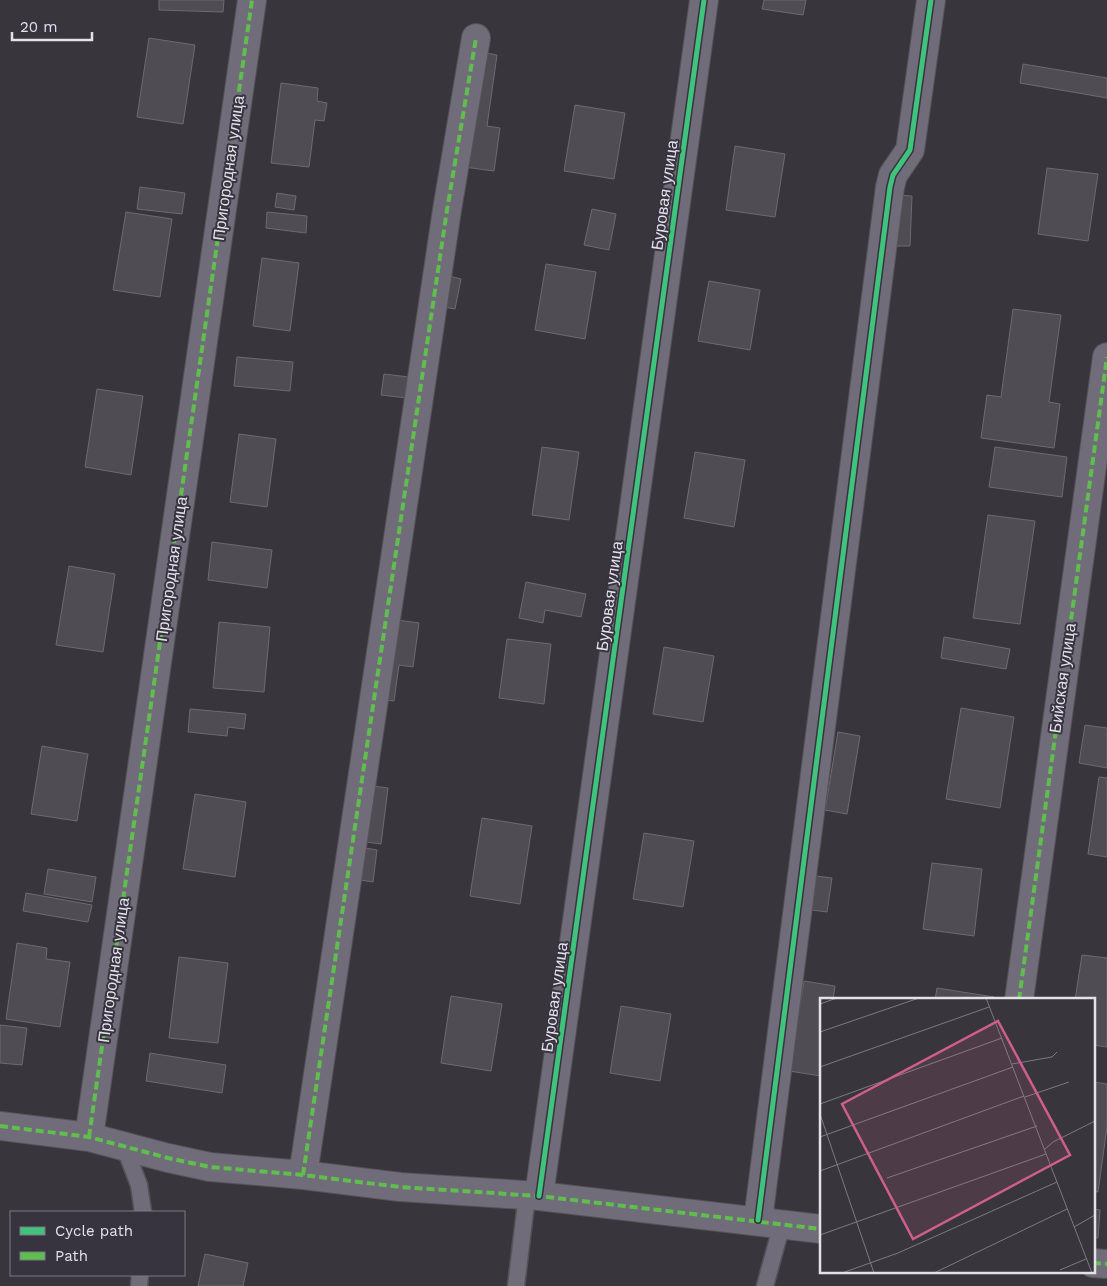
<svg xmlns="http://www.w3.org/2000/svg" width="1107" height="1286" viewBox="0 0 1107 1286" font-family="'Work Sans',sans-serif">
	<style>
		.building { fill: #4f4d53; stroke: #6d6b70 }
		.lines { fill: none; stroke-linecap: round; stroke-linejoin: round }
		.service-casing { stroke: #545257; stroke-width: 19 }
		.minor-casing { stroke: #545257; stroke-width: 30 }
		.service { stroke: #716c79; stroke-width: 16 }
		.minor { stroke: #716c79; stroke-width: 28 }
		.quiet { stroke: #5fbe4e; stroke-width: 4; stroke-dasharray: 8 4; stroke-linecap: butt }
		.cycleway-casing { stroke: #37333f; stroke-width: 8 }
		.cycleway { stroke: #40c37c; stroke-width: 5 }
		.labels { text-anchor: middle; stroke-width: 4; stroke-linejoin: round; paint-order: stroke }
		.street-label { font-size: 16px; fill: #e4e1e9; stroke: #37333f }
		.inset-road { fill: none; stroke: #7d7a81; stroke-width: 1 }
		.view { fill: #ce5e8d; fill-opacity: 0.15; stroke: #ce5e8d; stroke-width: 2.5 }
		.inset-edge { fill: none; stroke: #e4e1e9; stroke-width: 2.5 }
	</style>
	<rect width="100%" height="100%" fill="#38363c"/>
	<path class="building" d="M159 0H224L223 12 159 10Z
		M764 0H806L803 15 762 9Z
		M149 38 195 45 183 124 137 117Z
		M481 52 497 55 487 126 500 128 494 171 464 167Z
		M1023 64 1107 78V98L1020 83Z
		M281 83 318 88 317 101 327 103 324 121 315 120 309 167 271 163Z
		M575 105 625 113 614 179 564 171Z
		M735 146 785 154 775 217 726 210Z
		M1047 168 1098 174 1088 241 1038 234Z
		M140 187 185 193 182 214 137 209Z
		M277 193 296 196 294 210 275 207Z
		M894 195 912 196 910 246H892Z
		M592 209 616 214 609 250 584 245Z
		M126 212 172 219 160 297 113 290Z
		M267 212 307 216 306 233 266 228Z
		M262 258 299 263 290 331 253 326Z
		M546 264 596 272 585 339 535 330Z
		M445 275 461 279 455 309 439 306Z
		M709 281 760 290 750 350 698 341Z
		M1013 309 1061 315 1049 402 1060 404 1054 448 981 438 987 395 1001 397Z
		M237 357 293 362 290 391 234 386Z
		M384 374 409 377 407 398 381 395Z
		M97 389 143 396 131 475 85 467Z
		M239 434 276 439 267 507 230 502Z
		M542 447 579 452 569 520 532 515Z
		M995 447 1067 457 1062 497 989 487Z
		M695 452 745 460 734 527 684 518Z
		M988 515 1035 521 1020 624 973 618Z
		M212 542 272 550 267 588 208 580Z
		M69 566 115 574 103 652 56 645Z
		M526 582 586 594 581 617 545 610 543 623 519 618Z
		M390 619 419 623 413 667 399 665 394 701 378 699Z
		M219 622 270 627 264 692 213 688Z
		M944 637 1010 649 1006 669 941 658Z
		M507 639 551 644 544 704 499 698Z
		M664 647 714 656 703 722 653 714Z
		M961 708 1014 717 1000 808 946 799Z
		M190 709 246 714 244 729 228 727 227 736 188 732Z
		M1085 725 1107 728V768L1079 763Z
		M838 732 860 736 847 814 825 810Z
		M42 746 88 754 77 821 31 814Z
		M1099 777 1107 778V857L1088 854Z
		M365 785 388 788 381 844 359 841Z
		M195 794 246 802 235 877 183 869Z
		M482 818 532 826 520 904 470 896Z
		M644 833 694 841 683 907 633 899Z
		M359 847 377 850 373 882 354 879Z
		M932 863 982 869 974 936 923 929Z
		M48 869 96 877 92 902 44 894Z
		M816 876 832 878 827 912 812 910Z
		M26 893 92 905 88 922 23 911Z
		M17 943 47 948 46 959 70 962 60 1027 6 1019Z
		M1082 955 1107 958V1047L1093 1045V1000H1075Z
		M179 957 228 963 218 1043 169 1038Z
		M804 981 835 986 833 1000H821V1076L789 1071Z
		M937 988 994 997 993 1000H935Z
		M451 996 502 1004 491 1071 441 1063Z
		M621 1006 671 1014 660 1081 610 1073Z
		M0 1025 27 1028 22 1065 0 1063Z
		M150 1053 226 1065 222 1093 146 1081Z
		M1093 1082 1107 1084V1127L1098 1192 1093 1191Z
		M1093 1209 1100 1210 1098 1238 1093 1237Z
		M205 1254 248 1263 243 1286H198Z"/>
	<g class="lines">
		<defs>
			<path id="service" d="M124 1146 139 1185 143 1212
				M139 1286 140 1275
				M516 1286 527 1195
				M765 1286 782 1224"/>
			<path id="minor" d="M1019 1000 1107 357
				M0 1126 89 1137 168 1158 210 1167 303 1175 400 1187 539 1196 821 1229
				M89 1137 252 0
				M303 1175 447 210 476 38
				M539 1196 704 0
				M758 1220 890 187 893 175 910 150 931 0
				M1093 1263 1107 1264"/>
		</defs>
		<use href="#service" class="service-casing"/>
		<use href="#minor" class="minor-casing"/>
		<use href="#service" class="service"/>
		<use href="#minor" class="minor"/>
		<path class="quiet" d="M1019 1000 1107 357
			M0 1126 89 1137 168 1158 210 1167 303 1175 400 1187 539 1196 821 1229
			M89 1137 252 0
			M303 1175 447 210 476 38
			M1093 1263 1107 1264"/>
		<defs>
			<path id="cycleway" d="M539 1196 704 0
				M758 1220 890 187 893 175 910 150 931 0"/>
		</defs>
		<use href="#cycleway" class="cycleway-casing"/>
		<use href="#cycleway" class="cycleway"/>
	</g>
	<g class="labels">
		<g class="street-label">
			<text transform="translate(228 168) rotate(-82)" y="6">Пригородная улица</text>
			<text transform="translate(664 195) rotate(-82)" y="6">Буровая улица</text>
			<text transform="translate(171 569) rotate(-82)" y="6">Пригородная улица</text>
			<text transform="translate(609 596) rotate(-82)" y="6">Буровая улица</text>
			<text transform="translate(1062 678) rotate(-82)" y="6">Бийская улица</text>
			<text transform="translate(113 970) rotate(-82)" y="6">Пригородная улица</text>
			<text transform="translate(554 997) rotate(-82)" y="6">Буровая улица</text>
		</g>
	</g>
	<g transform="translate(820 998)">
		<rect width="275" height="275" fill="#38363c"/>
		<path class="inset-road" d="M166 0 272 275M0 6 17 0M0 34 99 0M192 66 232 59 237 54M0 69 169 9M205 99 249 84M0 106 182 40M0 116 54 275M0 139 193 69M225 151 233 144 275 123M0 173 204 98M67 180 217 128M254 229 275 217M0 237 226 156M240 272 266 261M22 275 78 255 237 184M114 275 247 211"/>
		<path class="view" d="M178 23 250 157 93 241 22 106Z"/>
		<rect width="275" height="275" class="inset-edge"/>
	</g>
	<rect x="10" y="1211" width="175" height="65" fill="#37333f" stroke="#7c7983"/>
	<rect x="20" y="1227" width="25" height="8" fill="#40c37c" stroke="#7c7983"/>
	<text x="55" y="1236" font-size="15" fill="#e4e1e9">Cycle path</text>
	<rect x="20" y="1252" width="25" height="8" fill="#5fbe4e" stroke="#7c7983"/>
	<text x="55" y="1261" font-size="15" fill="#e4e1e9">Path</text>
	<path d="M12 32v8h80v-8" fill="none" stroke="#e4e1e9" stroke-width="2.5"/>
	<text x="20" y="32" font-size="15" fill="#e4e1e9" stroke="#37333f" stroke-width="4" paint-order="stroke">20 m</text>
</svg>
